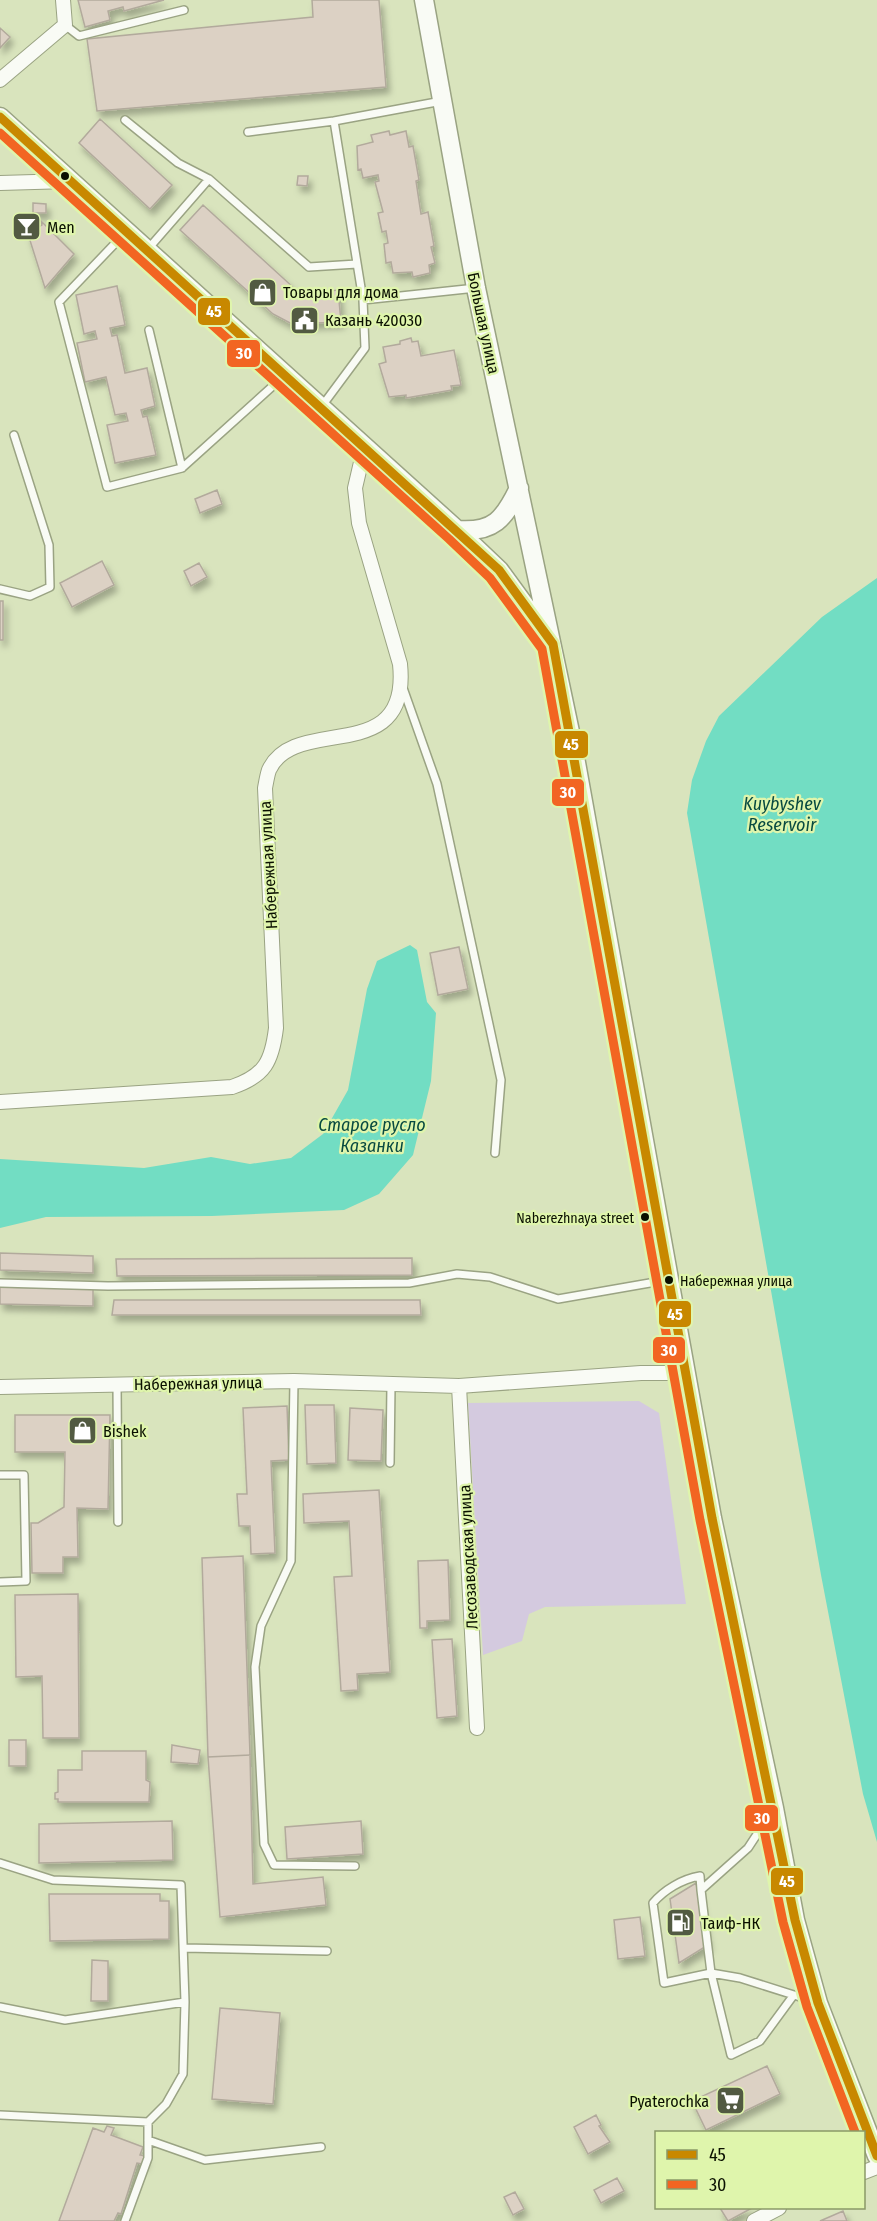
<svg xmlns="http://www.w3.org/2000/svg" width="877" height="2221" viewBox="0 0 877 2221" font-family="'Fira Sans Condensed',sans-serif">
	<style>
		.green { fill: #d4cadf }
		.water { fill: #72ddc3 }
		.building { fill: #dcd1c4; stroke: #b2aa9c; stroke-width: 1.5; filter: url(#shadow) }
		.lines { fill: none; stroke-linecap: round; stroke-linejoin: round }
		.lane-casing { stroke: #9aa383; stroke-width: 10 }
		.street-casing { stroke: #9aa383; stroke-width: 16 }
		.secondary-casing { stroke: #9aa383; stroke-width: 21 }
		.lane { stroke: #f9fbf5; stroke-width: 7 }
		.street { stroke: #f9fbf5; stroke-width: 14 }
		.secondary { stroke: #f9fbf5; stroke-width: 18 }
		.bus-1-casing { stroke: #dff5ac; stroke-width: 14 }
		.bus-2-casing { stroke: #dff5ac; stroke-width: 14 }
		.bus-1 { stroke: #c88800; stroke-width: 9 }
		.bus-2 { stroke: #f26522; stroke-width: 9 }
		.bus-dot { fill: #0a1000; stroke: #dff5ac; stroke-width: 2 }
		.labels { text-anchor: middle; stroke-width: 4.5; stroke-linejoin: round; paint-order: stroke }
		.bus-label { font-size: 14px; fill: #0a1000; stroke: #dff5ac; text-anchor: end }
		.poi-label { font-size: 16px; fill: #0a1000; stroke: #dff5ac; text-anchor: start }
		.street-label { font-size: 16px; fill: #0a1000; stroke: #dff5ac }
		.water-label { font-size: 18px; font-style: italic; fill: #084a41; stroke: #dff5ac }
		.line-badge { stroke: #dff5ac; stroke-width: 2 }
		.badge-label { font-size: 16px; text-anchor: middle; font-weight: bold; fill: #fff }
	</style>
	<defs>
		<filter id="shadow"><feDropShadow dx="3.5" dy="6" stdDeviation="3" flood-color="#0004"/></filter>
	</defs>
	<rect width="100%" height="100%" fill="#d9e4bd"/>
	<path class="green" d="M639 1401 659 1413 686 1604 545 1607 529 1614 522 1641 483 1655 468 1403Z"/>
	<path class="water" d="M877 578V1842L863 1794 821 1575 687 813 692 780 706 741 719 716 822 617Z
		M410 945 417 950 427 1002 436 1013 431 1081 413 1155 379 1194 344 1210 212 1216 46 1217 0 1228V1159L144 1168 211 1157 250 1164 291 1158 323 1134 348 1090 367 989 377 961Z"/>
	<path class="building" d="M78 0H164L124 11 123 7 108 11 110 20 85 27Z
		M312 0H379L386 87 97 111 87 39 313 17Z
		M0 28 10 37 0 48Z
		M100 119 172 185 150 209 79 143Z
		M389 131 390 135 406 131 409 147 413 146 419 180 416 181 421 214 428 212 434 246 431 247 435 263 429 265 430 273 413 277 412 272 393 273 391 262 386 263 384 244 388 243 386 231 382 232 378 213 383 212 375 182 379 181 378 175 363 178 361 169 358 170 357 146 373 142 371 135Z
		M298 176H308L307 186 297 185Z
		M33 203 46 204V213H33Z
		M203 205 295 289 303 294 338 290 341 322 292 324 273 314 180 230Z
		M41 221 74 254 45 288 28 234 42 225Z
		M117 286 125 325 110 328 112 336 117 335 125 373 147 368 155 406 141 410 143 417 147 416 156 455 115 463 107 425 128 421 126 413 115 415 106 377 85 382 77 343 97 339 95 331 84 334 76 295Z
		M411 338 412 342 418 341 421 356 454 350 461 385 451 386 452 390 406 398V395L389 397 379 364 386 362 383 347 400 344V341Z
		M217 490 222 504 200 513 195 499Z
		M102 561 114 585 72 607 60 583Z
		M199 563 207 577 191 586 184 571Z
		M0 601H3V640H0Z
		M459 947 468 989 438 995 430 953Z
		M0 1253 93 1256V1273L0 1270Z
		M412 1258V1275L117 1276 116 1259Z
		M0 1287 93 1289V1306L0 1304Z
		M114 1300H420L421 1315H112Z
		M305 1405H334L336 1463 307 1464Z
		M287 1406 289 1460 271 1461 275 1553 251 1554 250 1526H239L237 1494H247L243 1408Z
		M350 1408 383 1410 381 1461 348 1460Z
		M15 1415H110L108 1509 77 1508 78 1557H63V1573H32L31 1523H38L64 1507 65 1452H15Z
		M379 1490 390 1672 357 1674 358 1690 341 1691 334 1577 352 1576 349 1521 304 1523 303 1494Z
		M243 1556 250 1755 208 1757 202 1558Z
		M448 1560 450 1620 427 1621V1628H420L418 1561Z
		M78 1594 79 1738H43L42 1676 16 1677 15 1595Z
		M452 1639 457 1716 437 1718 432 1640Z
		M9 1740H26V1766H9Z
		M172 1745 200 1750 198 1764 171 1762Z
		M82 1751H146V1780L150 1782 149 1802H58V1799H55V1793L58 1792V1770H82Z
		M250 1755 253 1884 323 1877 326 1905 220 1917 208 1757Z
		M172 1821 173 1860 39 1863V1824Z
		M361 1821 363 1854 287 1859 285 1827Z
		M696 1883 708 1945 679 1963 670 1899Z
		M49 1894H160V1901H169V1939L50 1941Z
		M640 1917 645 1956 618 1959 614 1920Z
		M92 1960 108 1961V2001H91Z
		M220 2008 280 2013 273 2104 212 2099Z
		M767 2066 780 2094 706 2130 692 2101Z
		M596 2115 601 2125 599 2126 610 2142 588 2154 574 2127Z
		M107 2126 114 2128 111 2135 143 2147 140 2155 145 2156 143 2164 137 2163 121 2214 118 2213 114 2221H59L93 2128 104 2132Z
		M617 2178 624 2191 601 2203 594 2190Z
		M515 2192 524 2209 513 2215 504 2197Z
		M720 2208H752L728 2221Z
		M843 2211 847 2221H820Z"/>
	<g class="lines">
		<defs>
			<path id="lane" d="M65 25 79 36 184 10
				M125 120 178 163 209 179
				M248 132 334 121
				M126 232 59 302 107 487 182 468 285 375
				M148 249 209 179 309 267 357 264
				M363 300 334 121 442 101
				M149 330 182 468
				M322 406 365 348 363 300 476 288
				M0 589 30 596 50 587 49 545 14 435
				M403 688 437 784 501 1080 495 1153
				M0 1283 108 1286 409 1283 457 1274 490 1277 558 1299 667 1280
				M294 1381 291 1561 261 1626 255 1667 264 1844 274 1865 355 1866
				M117 1384 118 1522
				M390 1463 391 1385
				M0 1475H24L26 1581 0 1582
				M771 1813 748 1848 701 1890 711 1973 740 1978 816 2002
				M0 1863 53 1880 181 1885 185 2002 183 2074 166 2104 148 2122
				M701 1890 700 1876C682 1879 664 1890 653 1903L664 1983 711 1973 731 2055 760 2041 793 1996
				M184 1948 327 1951
				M0 2007 65 2020 185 2002
				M0 2115 148 2122V2158L125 2221
				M148 2140 205 2160 321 2147"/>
			<path id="street" d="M0 80 65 25 63 0
				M0 183 69 181
				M0 1102 232 1087C265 1076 272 1061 276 1028L265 788C266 783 267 776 269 770 295 713 411 769 400 664L359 523 355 488 365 445
				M459 1386 477 1728
				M0 1387 294 1381 459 1386 641 1373H684
				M864 2172 877 2167
				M754 2221 779 2208"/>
			<path id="secondary" d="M424 0 476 288 573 746 712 1518 774 1808 795 1920 818 2003 877 2156
				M0 117 457 530 499 570 548 637
				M457 530C494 533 504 519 519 488"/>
		</defs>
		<use href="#lane" class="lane-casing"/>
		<use href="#street" class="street-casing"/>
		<use href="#secondary" class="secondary-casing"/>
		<use href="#lane" class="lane"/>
		<use href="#street" class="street"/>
		<use href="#secondary" class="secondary"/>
		<defs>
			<path id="bus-1" d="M0 117 499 570 553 644 712 1518 795 1920 818 2003 877 2156"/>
			<path id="bus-2" d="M0 133 449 539 490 578 542 649 700 1520 783 1922 807 2007 855 2132"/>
		</defs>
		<use href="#bus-1" class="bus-1-casing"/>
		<use href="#bus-2" class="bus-2-casing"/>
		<use href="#bus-1" class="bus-1"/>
		<use href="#bus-2" class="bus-2"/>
	</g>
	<defs>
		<symbol id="bar-square" viewBox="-11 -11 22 22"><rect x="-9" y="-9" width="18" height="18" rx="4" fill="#525a42" stroke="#dff5ac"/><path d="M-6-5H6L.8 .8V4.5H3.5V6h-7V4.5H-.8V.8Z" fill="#fff"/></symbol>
		<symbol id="shop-square" viewBox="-11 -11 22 22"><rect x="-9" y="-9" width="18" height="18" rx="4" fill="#525a42" stroke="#dff5ac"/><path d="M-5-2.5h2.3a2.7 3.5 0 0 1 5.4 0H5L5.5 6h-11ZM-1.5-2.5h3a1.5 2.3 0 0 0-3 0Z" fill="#fff"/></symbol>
		<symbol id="civic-square" viewBox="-11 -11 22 22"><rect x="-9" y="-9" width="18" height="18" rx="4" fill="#525a42" stroke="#dff5ac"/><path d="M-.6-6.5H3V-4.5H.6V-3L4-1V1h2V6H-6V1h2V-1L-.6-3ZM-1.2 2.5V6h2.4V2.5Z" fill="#fff"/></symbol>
		<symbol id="fuel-square" viewBox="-11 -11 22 22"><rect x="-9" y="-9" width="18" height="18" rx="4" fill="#525a42" stroke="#dff5ac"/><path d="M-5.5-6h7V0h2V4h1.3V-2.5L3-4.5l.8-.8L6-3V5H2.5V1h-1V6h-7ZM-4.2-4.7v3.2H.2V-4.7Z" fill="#fff"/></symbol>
		<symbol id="supermarket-square" viewBox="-11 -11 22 22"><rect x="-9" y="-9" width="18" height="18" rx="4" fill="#525a42" stroke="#dff5ac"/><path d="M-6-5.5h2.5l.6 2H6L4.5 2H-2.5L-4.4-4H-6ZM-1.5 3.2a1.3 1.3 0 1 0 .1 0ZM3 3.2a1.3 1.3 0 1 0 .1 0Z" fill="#fff"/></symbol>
	</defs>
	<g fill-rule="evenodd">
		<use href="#bar-square" x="10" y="210" width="33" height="33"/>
		<use href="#shop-square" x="246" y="276" width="33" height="33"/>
		<use href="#civic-square" x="288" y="304" width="33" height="33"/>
		<use href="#shop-square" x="66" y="1414" width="33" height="33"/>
		<use href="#fuel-square" x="664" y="1906" width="33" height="33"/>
		<use href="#supermarket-square" x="714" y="2084" width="33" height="33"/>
	</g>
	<g class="bus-dot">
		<circle cx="65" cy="176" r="5"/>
		<circle cx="645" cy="1217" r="5"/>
		<circle cx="669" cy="1280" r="5"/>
	</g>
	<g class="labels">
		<g class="bus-label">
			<text x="634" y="1223">Naberezhnaya street</text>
			<text x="680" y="1286" text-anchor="start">Набережная улица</text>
		</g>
		<g class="poi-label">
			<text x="47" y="233">Men</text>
			<text x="283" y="298">Товары для дома</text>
			<text x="325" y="326">Казань 420030</text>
			<text x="103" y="1437">Bishek</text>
			<text x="701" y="1929">Таиф-НК</text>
			<text x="709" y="2107" text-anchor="end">Pyaterochka</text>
		</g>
		<g class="street-label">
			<text transform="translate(484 323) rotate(78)" y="6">Большая улица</text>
			<text transform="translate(268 865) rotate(-93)" y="6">Набережная улица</text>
			<text transform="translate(198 1383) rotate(-1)" y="6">Набережная улица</text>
			<text transform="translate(468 1557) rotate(-93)" y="6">Лесозаводская улица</text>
		</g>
		<g class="water-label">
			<text x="782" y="810">Kuybyshev<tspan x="782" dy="21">Reservoir</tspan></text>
			<text x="372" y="1131">Старое русло<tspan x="372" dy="21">Казанки</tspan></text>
		</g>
	</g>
	<g class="line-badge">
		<rect x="197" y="297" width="34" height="29" rx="6" fill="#c88800"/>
		<rect x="226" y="339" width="35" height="29" rx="6" fill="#f26522"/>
		<rect x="554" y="730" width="35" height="29" rx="6" fill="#c88800"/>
		<rect x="551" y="778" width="34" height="29" rx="6" fill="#f26522"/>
		<rect x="658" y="1300" width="34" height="28" rx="6" fill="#c88800"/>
		<rect x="652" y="1336" width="34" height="28" rx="6" fill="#f26522"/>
		<rect x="744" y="1804" width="35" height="28" rx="6" fill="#f26522"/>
		<rect x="770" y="1867" width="34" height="29" rx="6" fill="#c88800"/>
	</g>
	<g class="badge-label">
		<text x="214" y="317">45</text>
		<text x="244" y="359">30</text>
		<text x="571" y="750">45</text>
		<text x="568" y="798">30</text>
		<text x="675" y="1320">45</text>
		<text x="669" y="1356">30</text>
		<text x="762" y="1824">30</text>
		<text x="787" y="1887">45</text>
	</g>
	<rect x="655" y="2131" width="210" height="78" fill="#dff5ac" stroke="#8a9967" stroke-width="1.5"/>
	<rect x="667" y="2150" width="30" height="9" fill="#c88800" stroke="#8a9967" stroke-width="1.5"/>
	<text x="709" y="2161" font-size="18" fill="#0a1000">45</text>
	<rect x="667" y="2180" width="30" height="9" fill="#f26522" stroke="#8a9967" stroke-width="1.5"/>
	<text x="709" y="2191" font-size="18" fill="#0a1000">30</text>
</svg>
